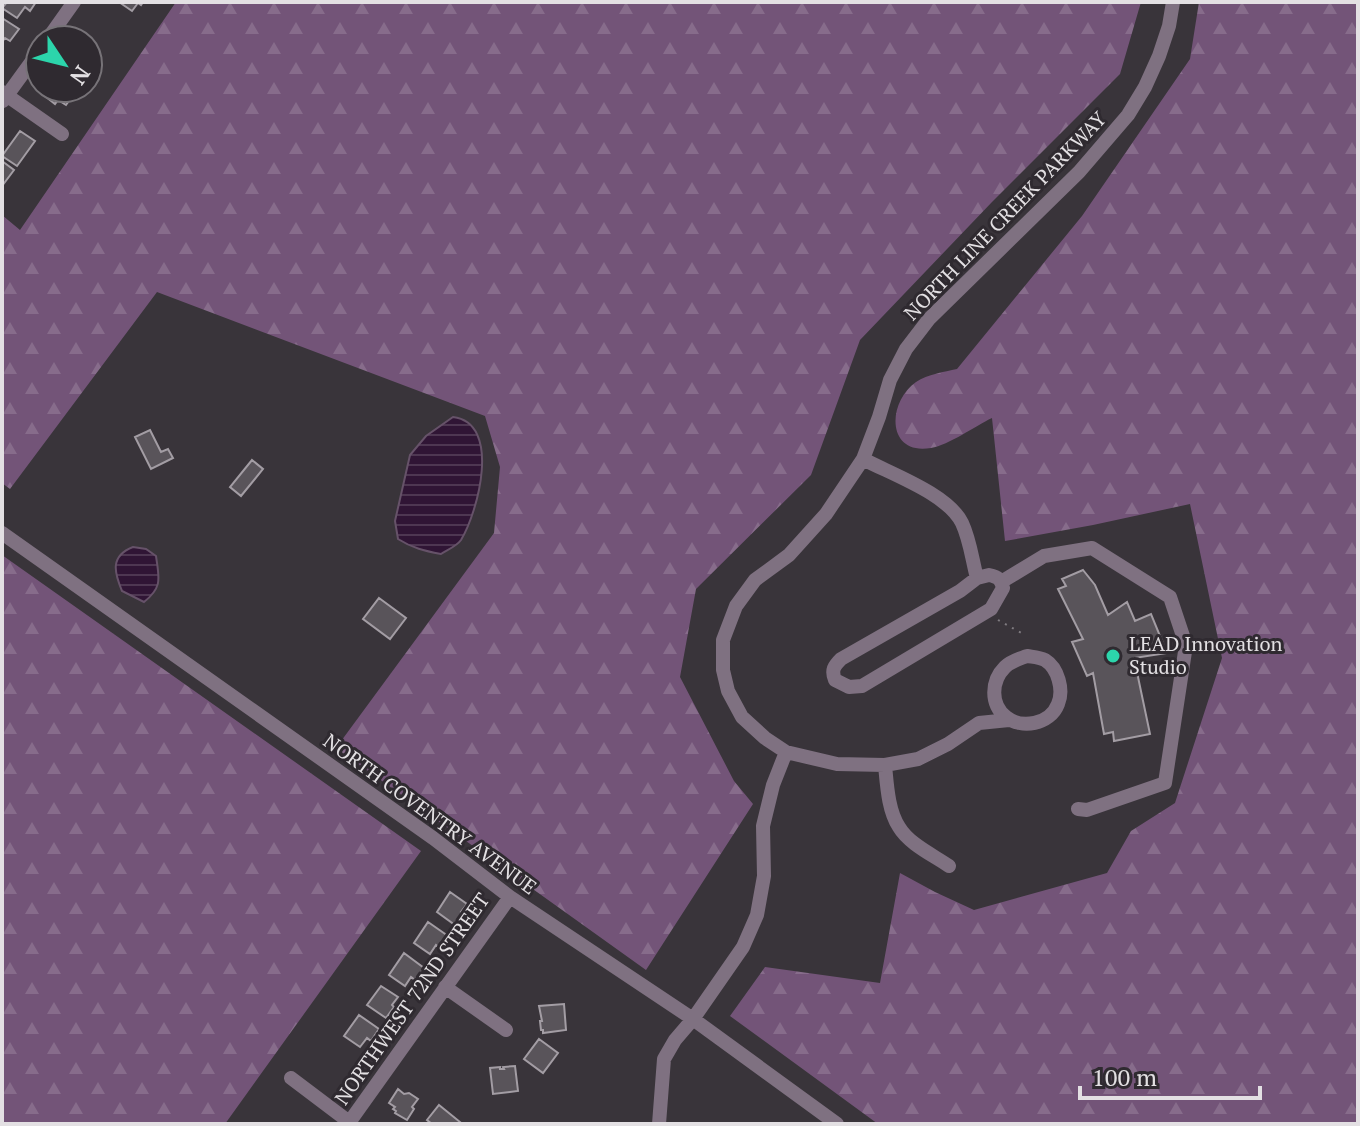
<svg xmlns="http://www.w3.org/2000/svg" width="1360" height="1126" viewBox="0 0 1360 1126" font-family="'PT Serif',serif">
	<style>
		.forest { fill: url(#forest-firs) }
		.water { fill: url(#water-rules); stroke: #665269; stroke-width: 2 }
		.building { fill: #59545a; stroke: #a39da4; stroke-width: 2 }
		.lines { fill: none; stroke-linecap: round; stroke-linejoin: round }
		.path { stroke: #807c81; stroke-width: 2; stroke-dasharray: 2 6; stroke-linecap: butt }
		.minor { stroke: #7f7181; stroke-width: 14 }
		.poi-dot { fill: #2cd5ab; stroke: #2f2a30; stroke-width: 3 }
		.labels { text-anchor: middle; stroke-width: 6; stroke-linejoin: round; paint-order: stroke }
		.street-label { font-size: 20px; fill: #e3e0e3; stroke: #2f2a30 }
		.poi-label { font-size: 20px; fill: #e3e0e3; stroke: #2f2a30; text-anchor: start }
	</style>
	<defs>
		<pattern id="forest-firs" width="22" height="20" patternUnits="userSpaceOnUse" patternTransform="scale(2)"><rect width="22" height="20" fill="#735478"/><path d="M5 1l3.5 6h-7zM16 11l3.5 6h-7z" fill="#876c8b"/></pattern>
		<pattern id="water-rules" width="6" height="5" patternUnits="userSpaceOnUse" patternTransform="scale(2)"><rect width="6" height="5" fill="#301535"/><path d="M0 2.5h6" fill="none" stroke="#4e3752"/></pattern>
	</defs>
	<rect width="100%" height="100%" fill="#39343a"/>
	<path class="forest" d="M176 2H1141L1120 74 992 202 860 340 811 475 696 589 680 677 734 781 753 804 646 970 336 748 494 533 500 467 485 416 157 292 10 489 2 483V215L20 230Z
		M1199 2H1358V1124H878L730 1016 765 967 880 983 900 873 935 892 974 910 1107 873 1131 831 1175 803 1222 658 1190 504 1093 525 1005 541 992 418C975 426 949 445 931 448 886 456 887 402 916 382 928 374 944 372 957 369L1082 216 1190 59Z
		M2 555 421 851 225 1124H2Z"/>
	<path class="water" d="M453 417C502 423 478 512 461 540 457 546 447 550 441 554 425 551 412 548 398 539L395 521 410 455 426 436Z
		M133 547 146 549 156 556C159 578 163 587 144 602L122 591C114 572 110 556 133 547Z"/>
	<path class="building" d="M7 2H36L30 11 25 7 17 18 2 8Z
		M119 2H143L141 5 138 3 132 11Z
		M2 18 19 29 10 41 5 38 2 42Z
		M50 88H78L66 105 58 100 55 104 45 96Z
		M20 131 35 141 17 166 2 156Z
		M2 161 14 170 2 186Z
		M150 430 161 452 168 449 173 458 151 469 135 437Z
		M252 460 263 469 241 496 230 487Z
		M1083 570 1095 585 1108 615 1127 602 1135 621 1151 614 1167 653 1134 658 1150 734 1114 741 1113 732 1104 734 1093 673 1087 676 1072 642 1083 639 1058 589 1066 586 1062 579Z
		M379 598 406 618 390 639 363 619Z
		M450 892 467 904 461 912 463 914 455 925 437 912Z
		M428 922 448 936 440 948 436 945 430 954 414 943Z
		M404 953 424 968 415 980 411 977 405 986 389 975Z
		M381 986 398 997 392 1005 394 1007 386 1018 367 1005Z
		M564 1004 566 1030 543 1033V1030H541L540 1021H542L539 1006Z
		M359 1015 379 1029 371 1041 367 1038 360 1047 344 1036Z
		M539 1039 558 1053 543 1073 524 1059Z
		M515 1066 518 1091 493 1094 490 1068 500 1067V1069H504L503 1067Z
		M398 1089 404 1094 409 1093 418 1099 412 1107 414 1109 407 1120 395 1113 396 1111 393 1109 395 1107 389 1103Z
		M439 1105 460 1122 458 1124H432L427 1120Z"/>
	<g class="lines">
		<path class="path" d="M998 620 1025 635"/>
		<path class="minor" d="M47 40 74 2
			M2 92 62 134
			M3 101 40 50
			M863 459C891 474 948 494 962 523 970 540 972 559 977 578
			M2 533 433 838 510 897 693 1019 837 1124
			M989 575C998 577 1001 579 1003 588L991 609 862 686 849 687 835 680C831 670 834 666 841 659L960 591 977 578Z
			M1006 579 1044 556 1092 548 1170 597 1186 645 1165 783 1087 810 1078 809
			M1027 656C1033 657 1039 657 1045 660 1058 668 1064 690 1058 704 1050 725 1021 729 1006 717 990 704 991 681 1005 667 1011 661 1019 659 1027 656Z
			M1009 720 979 723 948 744 918 759 885 765 837 764 786 752 765 738 742 717 728 691 723 670V640L736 606 755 580 789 555 826 514 863 459 879 417 890 380 906 349 929 319 1079 172 1128 115 1145 87 1159 56 1169 26 1173 2
			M885 765C887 785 888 810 899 827 909 844 933 855 949 866
			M445 987 506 1030
			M291 1078 352 1124
			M348 1124 510 897
			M659 1124 664 1059 675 1040 693 1019 743 947 757 915 764 876 763 826 773 785 786 752"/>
	</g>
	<circle class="poi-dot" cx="1113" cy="656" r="8"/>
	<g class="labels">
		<g class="street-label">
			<text transform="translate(1005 216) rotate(-46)" y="7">NORTH LINE CREEK PARKWAY</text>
			<text transform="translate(430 814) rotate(36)" y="7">NORTH COVENTRY AVENUE</text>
			<text transform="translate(412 999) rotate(-55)" y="7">NORTHWEST 72ND STREET</text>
		</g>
		<g class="poi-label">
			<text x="1129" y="651">LEAD Innovation<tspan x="1129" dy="23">Studio</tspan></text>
		</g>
	</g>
	<rect width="1360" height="1126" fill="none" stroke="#e3e0e3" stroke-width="8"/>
	<g transform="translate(64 64) rotate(125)"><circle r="38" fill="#2f2a30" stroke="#777378" stroke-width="2"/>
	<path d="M0-6L14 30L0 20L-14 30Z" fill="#2cd5ab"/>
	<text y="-12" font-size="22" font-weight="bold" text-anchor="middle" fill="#e3e0e3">N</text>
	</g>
	<path d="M1080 1086v12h180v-12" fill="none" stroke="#e3e0e3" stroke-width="4"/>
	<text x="1092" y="1086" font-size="24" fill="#e3e0e3" stroke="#2f2a30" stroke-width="6" paint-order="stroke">100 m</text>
</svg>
